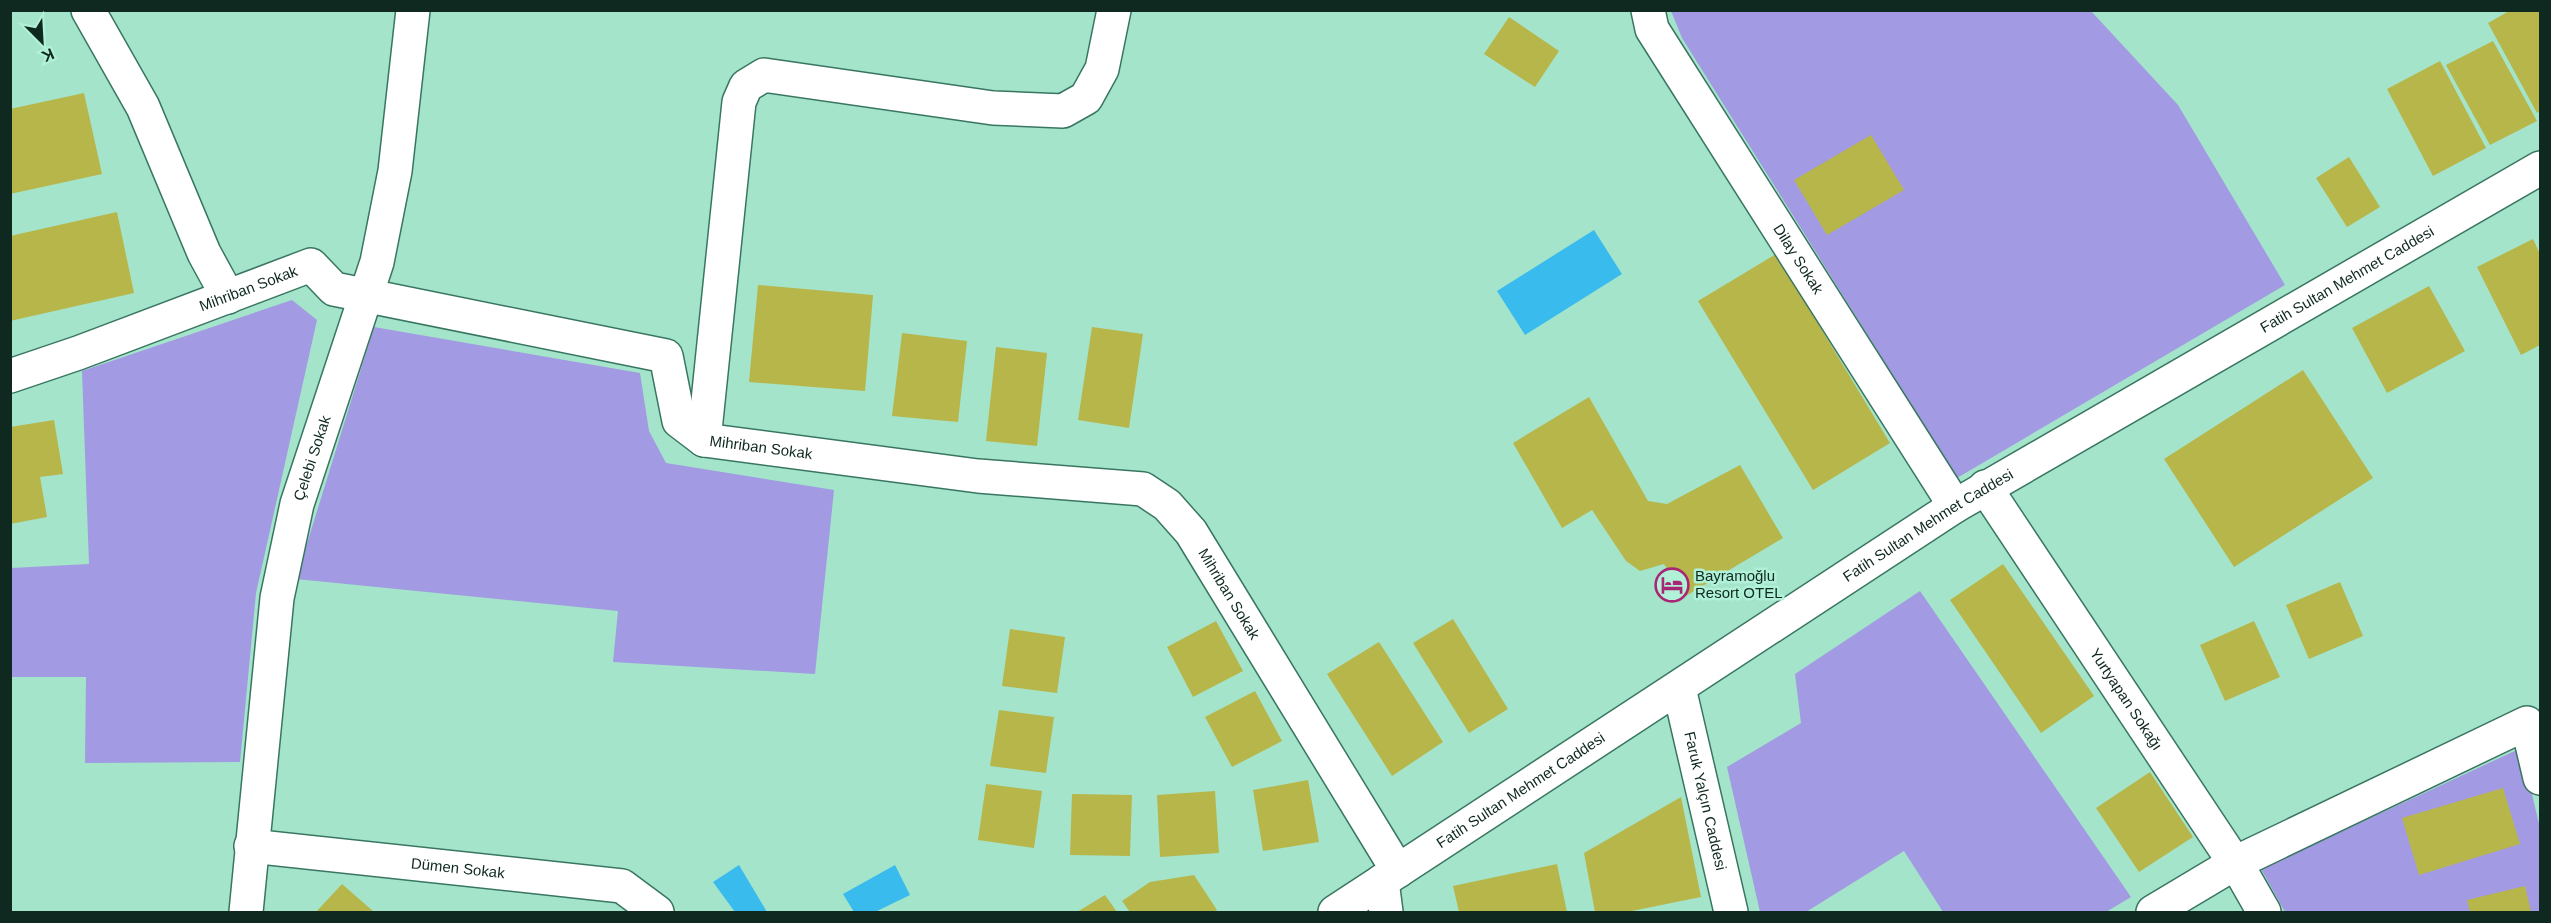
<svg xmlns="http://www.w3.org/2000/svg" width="2551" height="923" viewBox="0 0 2551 923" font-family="Helvetica,sans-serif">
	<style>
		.green { fill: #a29ae2 }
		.water { fill: #3abbed }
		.building { fill: #b7b64b }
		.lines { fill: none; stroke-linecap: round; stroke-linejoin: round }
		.minor-casing { stroke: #397661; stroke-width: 36 }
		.minor { stroke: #fff; stroke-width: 33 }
		.labels { text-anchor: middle; stroke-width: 5; stroke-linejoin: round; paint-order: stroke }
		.street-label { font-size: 15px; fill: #0f2920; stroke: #b1f1d8 }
		.poi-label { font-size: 15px; fill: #0f2920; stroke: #b1f1d8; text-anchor: start }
	</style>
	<rect width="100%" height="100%" fill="#a4e4cb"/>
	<path class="green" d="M1671 11H2091L2178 105 2285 285 1957 478 1682 38Z
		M292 300 317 320 256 593 240 762 85 763 86 677H10L11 568 89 564 82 371Z
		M374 327 640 373 649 431 666 463 834 490 815 674 613 662 618 611 296 579Z
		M1920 591 2131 897 2106 912H1943L1904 851 1806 912H1760L1727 767 1801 723 1795 674Z
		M2521 748 2540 828V912H2285L2261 869Z"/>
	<path class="water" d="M1594 230 1622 274 1525 335 1497 291Z
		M739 865 767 912H735L713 882Z
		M895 865 910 895 875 912H854L843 894Z"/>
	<path class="building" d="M2511 10H2540V111L2537 113 2488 23Z
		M1509 17 1559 51 1535 87 1484 54Z
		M2493 41 2537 121 2490 145 2446 65Z
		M2440 61 2486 148 2433 176 2387 89Z
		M84 93 102 174 10 194V109Z
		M1871 135 1904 190 1827 235 1794 180Z
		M2349 157 2380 207 2347 227 2316 178Z
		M117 212 134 293 10 321V236Z
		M2533 239 2540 254V345L2521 355 2477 267Z
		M1776 254 1890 443 1813 490 1698 301Z
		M758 285 873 295 865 391 749 382Z
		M2429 286 2465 351 2387 393 2352 328Z
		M1092 327 1143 334 1129 428 1078 420Z
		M902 333 967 341 958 422 892 416Z
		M996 347 1047 353 1037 446 986 441Z
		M2303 370 2373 478 2234 567 2164 459Z
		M1589 397 1648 501 1667 504 1740 465 1783 538 1684 597 1664 564 1640 571 1626 561 1592 510 1562 528 1513 443Z
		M54 420 63 474 40 477 47 517 10 524V427Z
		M2003 564 2094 696 2041 733 1950 600Z
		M2340 582 2363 636 2309 659 2286 605Z
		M1453 619 1508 709 1469 733 1413 643Z
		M1216 621 1243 671 1193 697 1167 647Z
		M2254 621 2280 677 2225 701 2200 645Z
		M1010 629 1065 637 1057 693 1002 686Z
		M1379 642 1443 742 1392 776 1327 674Z
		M1255 691 1282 741 1232 767 1205 717Z
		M999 710 1054 717 1046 773 990 766Z
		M2150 772 2193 837 2139 872 2096 808Z
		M1308 780 1319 842 1263 851 1253 790Z
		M986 784 1042 791 1034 848 978 840Z
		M2503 788 2520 844 2419 875 2402 818Z
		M1215 791 1219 853 1160 857 1157 795Z
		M1072 794 1132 795 1130 856 1070 855Z
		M1681 797 1701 897 1627 912H1595L1584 853Z
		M1557 864 1567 912H1459L1453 886Z
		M1194 875 1217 910 1214 912H1130L1122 901 1150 882Z
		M342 884 374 912H316Z
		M2525 886 2531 912H2470L2467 900Z
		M1105 895 1117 912H1077Z"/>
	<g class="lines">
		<defs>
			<g id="minor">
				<path d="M88 10 143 107 204 253 228 297"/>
				<path id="s1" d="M1648 10 1652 29 1955 506"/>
				<path id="s2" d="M10 376 78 353 311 265 334 289 666 356 679 421 704 440 978 476 1143 489 1167 505 1191 532 1398 871"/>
				<path d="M704 440 739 102 746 86 764 75 993 108 1063 111 1086 98 1102 69 1114 10"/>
				<path id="s3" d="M1985 487 2244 877 2264 912"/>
				<path id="s4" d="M1679 688 1731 912"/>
				<path id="s5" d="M251 846 622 886 657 912"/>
				<path d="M1382 881 1386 912"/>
				<path id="s6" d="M246 912 277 598 297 504 377 262 395 171 413 10"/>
				<path id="s7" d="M1335 912 1955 506 2540 168"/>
				<path d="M2153 912 2235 863 2527 723 2540 778"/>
			</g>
		</defs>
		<use href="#minor" class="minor-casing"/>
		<use href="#minor" class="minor"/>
	</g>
	<defs>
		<symbol id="hotel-ring" viewBox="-11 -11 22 22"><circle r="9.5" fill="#b1f1d8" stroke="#a82674" stroke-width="1.5"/><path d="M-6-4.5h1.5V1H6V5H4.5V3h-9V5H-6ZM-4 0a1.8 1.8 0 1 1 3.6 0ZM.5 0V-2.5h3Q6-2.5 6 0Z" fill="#a82674"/></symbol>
	</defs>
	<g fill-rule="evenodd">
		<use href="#hotel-ring" x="1653" y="566" width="38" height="38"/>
	</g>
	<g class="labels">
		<g class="street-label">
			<text dy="5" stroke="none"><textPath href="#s1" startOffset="292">Dilay Sokak</textPath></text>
			<text dy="5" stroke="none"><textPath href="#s7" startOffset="1194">Fatih Sultan Mehmet Caddesi</textPath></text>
			<text dy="5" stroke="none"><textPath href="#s2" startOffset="254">Mihriban Sokak</textPath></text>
			<text dy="5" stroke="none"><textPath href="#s2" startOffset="848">Mihriban Sokak</textPath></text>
			<text dy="5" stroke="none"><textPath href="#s6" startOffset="460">Çelebi Sokak</textPath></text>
			<text dy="5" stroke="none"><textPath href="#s7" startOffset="708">Fatih Sultan Mehmet Caddesi</textPath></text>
			<text dy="5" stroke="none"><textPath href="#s2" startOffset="1370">Mihriban Sokak</textPath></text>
			<text dy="5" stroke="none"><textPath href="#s3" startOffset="255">Yurtyapan Sokağı</textPath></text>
			<text dy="5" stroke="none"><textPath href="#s7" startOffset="222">Fatih Sultan Mehmet Caddesi</textPath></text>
			<text dy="5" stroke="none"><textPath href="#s4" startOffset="116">Faruk Yalçın Caddesi</textPath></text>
			<text dy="5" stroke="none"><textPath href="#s5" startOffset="208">Dümen Sokak</textPath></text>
		</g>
		<g class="poi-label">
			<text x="1695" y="581">Bayramoğlu<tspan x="1695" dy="17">Resort OTEL</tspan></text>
		</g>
	</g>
	<rect width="2551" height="923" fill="none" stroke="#0f2920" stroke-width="24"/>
	<g transform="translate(42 42) rotate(156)" stroke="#b1f1d8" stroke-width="4.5" paint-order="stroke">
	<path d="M0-4.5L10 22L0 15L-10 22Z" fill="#0f2920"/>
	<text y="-9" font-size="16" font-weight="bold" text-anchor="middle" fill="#0f2920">K</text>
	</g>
</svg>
